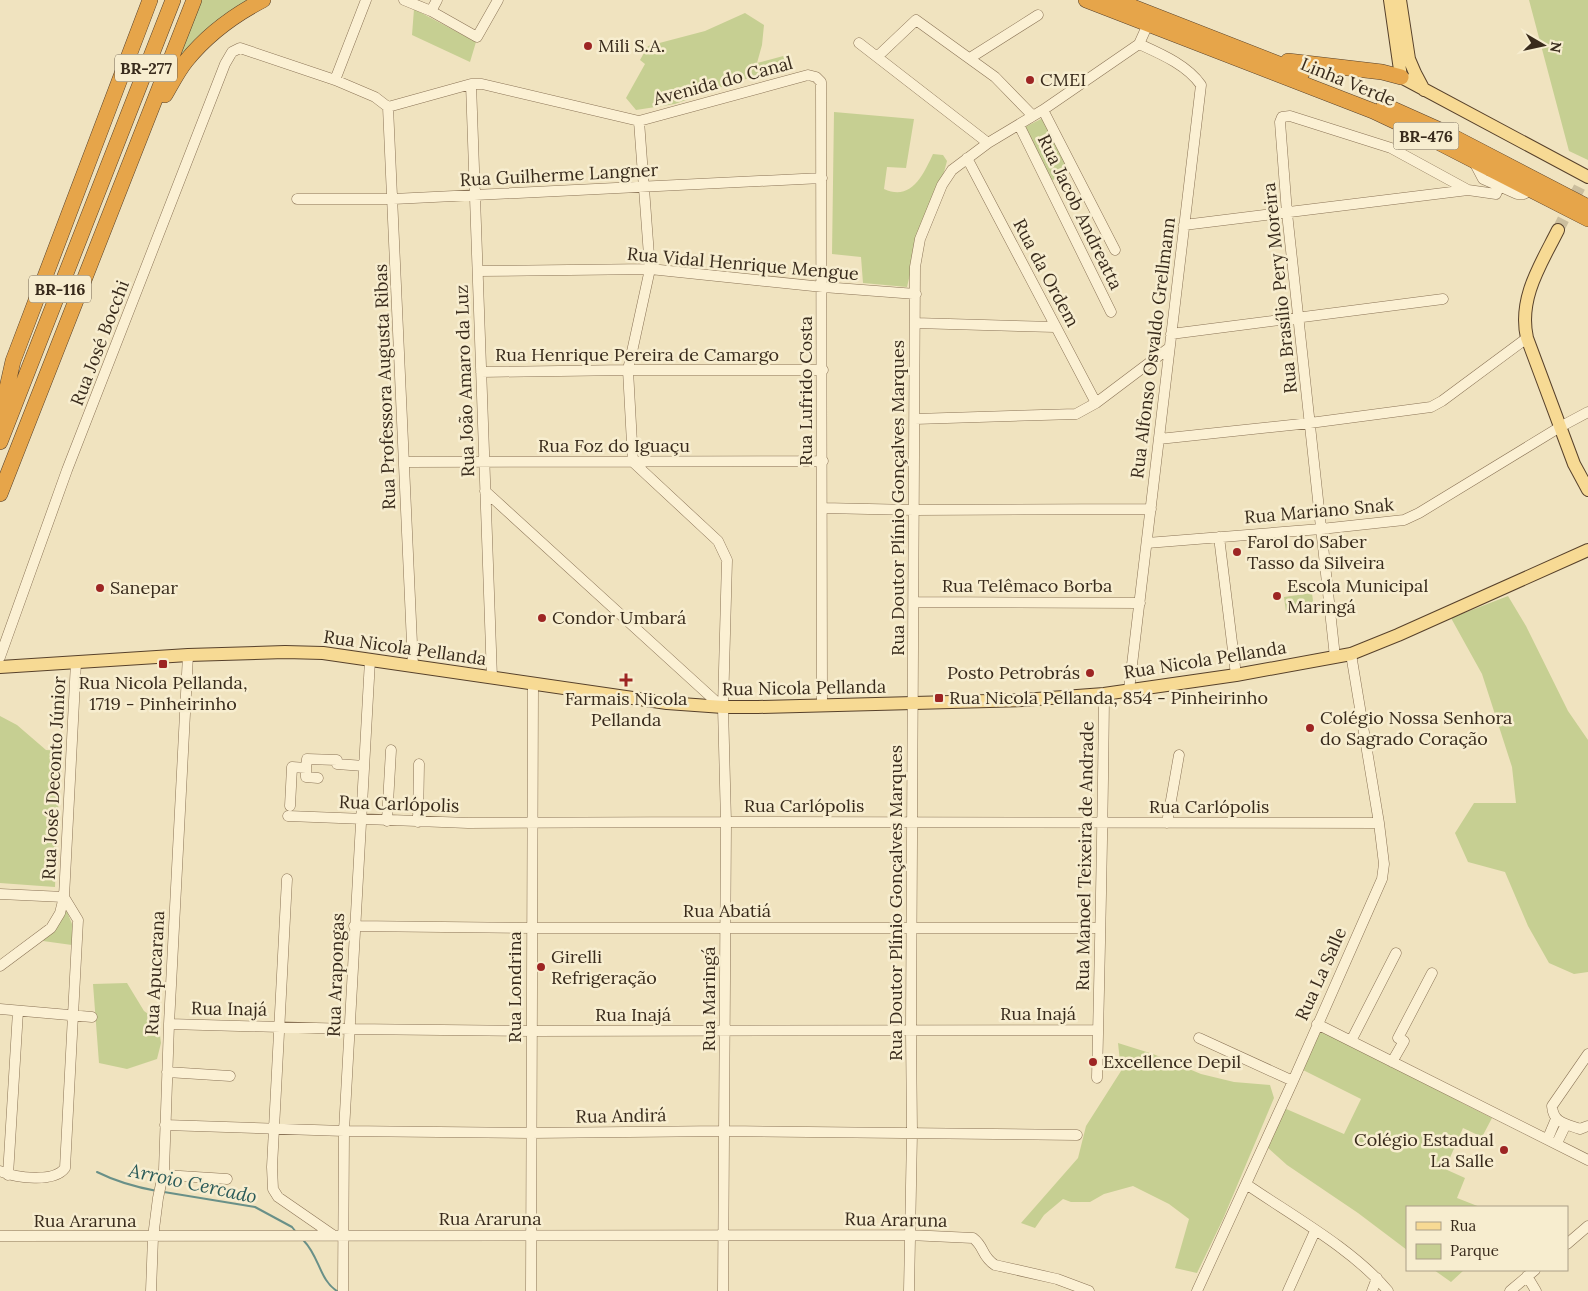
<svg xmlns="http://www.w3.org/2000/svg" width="1588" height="1291" viewBox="0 0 1588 1291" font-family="Lora,serif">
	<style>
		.green { fill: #c6cf92 }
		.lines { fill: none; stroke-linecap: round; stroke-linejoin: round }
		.stream { stroke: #699088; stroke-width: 2 }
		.major-tunnel { stroke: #cbbe9e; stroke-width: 12; stroke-dasharray: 12 6; stroke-linecap: butt }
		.minor-casing { stroke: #8a7356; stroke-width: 11 }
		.major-casing { stroke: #57412b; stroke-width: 14 }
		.highway-casing { stroke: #57412b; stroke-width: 16 }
		.minor { stroke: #fbf0d3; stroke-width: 10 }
		.major { stroke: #f7da94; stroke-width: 12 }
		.highway { stroke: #e6a54a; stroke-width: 15 }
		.poi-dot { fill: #9d2523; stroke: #f7edcf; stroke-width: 2 }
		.labels { text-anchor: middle; stroke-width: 5; stroke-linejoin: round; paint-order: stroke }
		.shield { fill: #f7edcf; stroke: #726552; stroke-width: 1 }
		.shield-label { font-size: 16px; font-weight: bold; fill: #392b1c }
		.poi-label { font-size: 18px; fill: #392b1c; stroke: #f7edcf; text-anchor: start }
		.street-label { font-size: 18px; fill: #392b1c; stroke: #f7edcf }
		.water-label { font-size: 19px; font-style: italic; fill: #2a5a58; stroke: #f7edcf }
	</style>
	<rect width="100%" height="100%" fill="#f0e3bf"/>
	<path class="green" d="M200 0H251L215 23 180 56 181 49Z
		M1529 0H1588V160L1569 151Z
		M414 9 476 42 470 62 412 35Z
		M745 13 764 25 762 45 757 63 787 55 793 67 738 81 675 104 636 110 626 98 645 64 640 60 648 46 705 31Z
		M834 112 914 119 906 168 887 167 884 189C912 202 924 173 933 154L943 155 947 161 941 183 923 219 907 287 863 283 861 257 832 254Z
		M1043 118 1070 171 1049 182 1023 128Z
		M1312 593 1314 609 1286 612 1284 597Z
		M1508 596 1526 626 1568 711 1588 740V972L1574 974 1549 963 1528 926 1505 872 1468 862 1455 833 1474 803H1516L1512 767 1482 674 1451 618Z
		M0 716 17 725 46 750 63 751 57 822 55 887 0 883Z
		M66 909 74 929 72 945 43 941Z
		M127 983 144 1011 158 1021 161 1043 157 1059 127 1069 99 1063 93 984Z
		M1319 1029 1420 1079 1464 1104 1492 1118 1482 1137 1463 1128 1445 1169 1465 1178 1457 1198 1480 1207H1407V1250L1358 1213 1287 1165 1267 1147 1284 1108 1344 1134 1361 1099 1301 1069Z
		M1118 1043 1153 1054 1201 1074 1234 1082 1270 1085 1274 1098 1223 1219 1197 1273 1175 1268 1189 1219 1169 1204 1133 1186 1104 1194 1090 1202H1071L1063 1199 1044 1215 1035 1228 1021 1223 1078 1158 1086 1126 1121 1071Z
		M1434 1270H1464L1451 1282Z"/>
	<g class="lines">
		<path class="stream" d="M97 1172C117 1182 135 1187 157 1191
			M164 1192 255 1207 292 1227 296 1232
			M304 1241C319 1256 320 1281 337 1291"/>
		<path class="major-tunnel" d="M1558 230 1580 186"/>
		<defs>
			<path id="minor" d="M404 0 431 11 477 37 498 0
				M431 11 437 0
				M859 43 988 143
				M878 56 916 20 995 77 1033 116
				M970 58 1038 15
				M335 80 366 0
				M471 84 492 678
				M388 107 471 84H482L639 121 808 75 816 77 821 82 822 706
				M388 107 413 666
				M1043 110 1115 250
				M639 121 650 269 628 370 633 462 718 541 727 560 723 707 726 822 723 1291
				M1019 125 1111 312
				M967 158 1096 403
				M1473 160 1483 179 1517 194H1524L1531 190
				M297 199H393L822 178
				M1184 225 1468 190 1496 194 1499 187
				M478 271 650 269 823 287 916 294
				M915 323 1055 327
				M1171 334 1443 299
				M481 372 628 370H823
				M915 419 1076 414 1096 403 1169 348
				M1159 439 1310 423 1431 407 1442 401 1527 338
				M404 462 823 461
				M485 491 722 707
				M823 508 914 510 1151 509
				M1219 537 1236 675
				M1147 543 1321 529 1404 520 1419 513 1560 427 1588 412
				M914 602 1140 603
				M0 657 67 470 225 64 232 52 240 48 335 80 375 97 388 107
				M1335 657 1287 213 1280 122 1282 117 1290 116 1391 148 1468 190
				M1129 690 1201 85C1187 65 1161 54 1139 44
				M306 768V777L318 778
				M290 806 292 767 306 768 307 759 337 760V764L364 766
				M288 816 468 823 726 822 1379 823
				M387 821 391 750
				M418 822 419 764
				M1167 823 1179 755
				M287 879 272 1167 273 1189 278 1197 333 1235
				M0 894 64 897
				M354 926 532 928H1099
				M0 966 51 928 60 913 64 897 76 662
				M0 1009 92 1017
				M169 1024 351 1029 531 1031 1098 1030
				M1317 1024 1588 1160
				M1199 1038 1293 1081
				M1351 1041 1396 953
				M1588 1054 1552 1106C1553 1123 1566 1124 1580 1129L1588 1126
				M1392 1062 1404 1041 1398 1038 1432 973
				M167 1072 230 1076
				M1097 1078C1100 950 1103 822 1104 694
				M165 1125 344 1131 531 1133 725 1131 1077 1135
				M1548 1138 1556 1119
				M1557 1143 1566 1124
				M0 1171C16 1178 54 1183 65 1168L78 920 64 897
				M8 1175 18 1011
				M164 1175 227 1179
				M1246 1184C1291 1215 1353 1249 1388 1291
				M0 1236 909 1235 973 1238C985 1247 981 1256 995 1265L1057 1279 1089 1291
				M1567 1244 1588 1226
				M1527 1276 1536 1291
				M151 1291 153 1237 158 1198 164 1170 169 1024 188 655
				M343 1291 344 1131 370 660
				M531 1291 533 684
				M909 1291 912 1133 911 1031 915 267 920 239 942 185 952 170 988 143 1043 110 1139 44 1148 24
				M1197 1291 1293 1081 1382 879 1384 864 1379 823 1351 654
				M1288 1291 1315 1231
				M1372 1291 1377 1278
				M1510 1291 1535 1270"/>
			<path id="major" d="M1390 0 1401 77 1588 177
				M1400 0 1409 59 1415 73 1424 90
				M1558 230C1541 264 1518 298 1527 338L1574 464 1588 490
				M0 667 188 655 285 652 323 653 667 703 723 707H758L1023 700 1104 694 1236 675 1351 654 1398 635 1588 550"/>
			<path id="highway" d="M1086 0 1373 111 1426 136 1588 219
				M1115 0 1302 73
				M1288 61 1382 72 1401 77
				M165 95C172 83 178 71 186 61 207 35 234 15 263 0
				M1384 105 1440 130 1588 207
				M0 419 13 361 150 0
				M0 442 173 0
				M0 494 194 0"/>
		</defs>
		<use href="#minor" class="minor-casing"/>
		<use href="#major" class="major-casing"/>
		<use href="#highway" class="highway-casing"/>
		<use href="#minor" class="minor"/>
		<use href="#major" class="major"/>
		<use href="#highway" class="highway"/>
	</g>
	<g class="poi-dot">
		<circle cx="588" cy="46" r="5"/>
		<circle cx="1030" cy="80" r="5"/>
		<circle cx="1237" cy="552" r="5"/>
		<circle cx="100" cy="588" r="5"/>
		<circle cx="1277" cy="596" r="5"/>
		<circle cx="542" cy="618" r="5"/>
		<rect x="158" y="659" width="10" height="10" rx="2.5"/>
		<circle cx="1090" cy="673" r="5"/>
		<path d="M623.5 672.5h5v5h5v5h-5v5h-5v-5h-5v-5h5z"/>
		<rect x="934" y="693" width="10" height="10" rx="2.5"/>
		<circle cx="1310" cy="728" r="5"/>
		<circle cx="541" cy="967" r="5"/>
		<circle cx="1093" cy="1062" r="5"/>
		<circle cx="1504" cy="1150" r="5"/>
	</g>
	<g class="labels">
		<g class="shield">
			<rect x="115" y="54.5" width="62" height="27" rx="4"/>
			<rect x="1393.5" y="122.5" width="65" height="27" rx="4"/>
			<rect x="29" y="275.5" width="62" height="27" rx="4"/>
		</g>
		<g class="shield-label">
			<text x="146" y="74">BR-277</text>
			<text x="1426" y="142">BR-476</text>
			<text x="60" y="295">BR-116</text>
		</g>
		<g class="poi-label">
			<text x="598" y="52">Mili S.A.</text>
			<text x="1040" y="86">CMEI</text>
			<text x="1247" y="548">Farol do Saber<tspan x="1247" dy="21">Tasso da Silveira</tspan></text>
			<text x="1287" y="592">Escola Municipal<tspan x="1287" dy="21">Maringá</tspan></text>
			<text x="110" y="594">Sanepar</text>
			<text x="552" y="624">Condor Umbará</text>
			<text x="1080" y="679" text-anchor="end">Posto Petrobrás</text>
			<text x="163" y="689" text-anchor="middle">Rua Nicola Pellanda,<tspan x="163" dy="21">1719 - Pinheirinho</tspan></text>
			<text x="949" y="704">Rua Nicola Pellanda, 854 - Pinheirinho</text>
			<text x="626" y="705" text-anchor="middle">Farmais Nicola<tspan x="626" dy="21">Pellanda</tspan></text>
			<text x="1320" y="724">Colégio Nossa Senhora<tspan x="1320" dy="21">do Sagrado Coração</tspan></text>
			<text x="551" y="963">Girelli<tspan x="551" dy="21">Refrigeração</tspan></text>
			<text x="1103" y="1068">Excellence Depil</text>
			<text x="1494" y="1146" text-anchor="end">Colégio Estadual<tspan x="1494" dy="21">La Salle</tspan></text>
		</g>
		<g class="street-label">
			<text transform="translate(723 81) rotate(-15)" y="6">Avenida do Canal</text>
			<text transform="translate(1348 82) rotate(22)" y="6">Linha Verde</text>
			<text transform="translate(559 175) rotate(-3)" y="6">Rua Guilherme Langner</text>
			<text transform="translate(1080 212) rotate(64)" y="6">Rua Jacob Andreatta</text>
			<text transform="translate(743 264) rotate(5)" y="6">Rua Vidal Henrique Mengue</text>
			<text transform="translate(1046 273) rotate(62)" y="6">Rua da Ordem</text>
			<text transform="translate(1280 288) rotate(-96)" y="6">Rua Brasílio Pery Moreira</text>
			<text transform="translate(100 343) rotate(-69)" y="6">Rua José Bocchi</text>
			<text transform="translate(1153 348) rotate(-83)" y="6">Rua Alfonso Osvaldo Grellmann</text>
			<text x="637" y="361">Rua Henrique Pereira de Camargo</text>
			<text transform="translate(465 381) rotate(-92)" y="6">Rua João Amaro da Luz</text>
			<text transform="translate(385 387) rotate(-92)" y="6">Rua Professora Augusta Ribas</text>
			<text transform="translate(806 391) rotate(-90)" y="6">Rua Lufrido Costa</text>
			<text x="614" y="452">Rua Foz do Iguaçu</text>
			<text transform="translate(898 498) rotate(-90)" y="6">Rua Doutor Plínio Gonçalves Marques</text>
			<text transform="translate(1319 511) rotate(-5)" y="6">Rua Mariano Snak</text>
			<text x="1027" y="592">Rua Telêmaco Borba</text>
			<text transform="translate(405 648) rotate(8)" y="6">Rua Nicola Pellanda</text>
			<text transform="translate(1205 660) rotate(-9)" y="6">Rua Nicola Pellanda</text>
			<text transform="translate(804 688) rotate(-1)" y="6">Rua Nicola Pellanda</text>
			<text transform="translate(54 778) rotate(-87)" y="6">Rua José Deconto Júnior</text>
			<text transform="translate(399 804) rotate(2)" y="6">Rua Carlópolis</text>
			<text x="804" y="812">Rua Carlópolis</text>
			<text x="1209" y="813">Rua Carlópolis</text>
			<text transform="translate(1085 856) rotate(-89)" y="6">Rua Manoel Teixeira de Andrade</text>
			<text transform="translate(896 903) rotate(-90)" y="6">Rua Doutor Plínio Gonçalves Marques</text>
			<text x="727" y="917">Rua Abatiá</text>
			<text transform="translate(155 973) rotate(-87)" y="6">Rua Apucarana</text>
			<text transform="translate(1321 974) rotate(-66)" y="6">Rua La Salle</text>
			<text transform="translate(336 975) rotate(-88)" y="6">Rua Arapongas</text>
			<text transform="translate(515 987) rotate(-90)" y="6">Rua Londrina</text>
			<text transform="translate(709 999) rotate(-90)" y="6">Rua Maringá</text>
			<text transform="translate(229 1009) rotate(1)" y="6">Rua Inajá</text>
			<text x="1038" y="1020">Rua Inajá</text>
			<text x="633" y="1021">Rua Inajá</text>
			<text transform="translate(621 1116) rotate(-1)" y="6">Rua Andirá</text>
			<text x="490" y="1225">Rua Araruna</text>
			<text transform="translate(896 1220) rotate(1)" y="6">Rua Araruna</text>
			<text x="85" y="1227">Rua Araruna</text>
		</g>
		<g class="water-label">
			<text transform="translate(193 1183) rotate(12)" y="7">Arroio Cercado</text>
		</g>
	</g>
	<rect x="1406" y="1206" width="162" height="65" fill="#f7edcf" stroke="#ab9f87"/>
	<rect x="1416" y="1222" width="25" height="8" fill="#f7da94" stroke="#ab9f87"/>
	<text x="1450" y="1231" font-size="15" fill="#392b1c">Rua</text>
	<rect x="1416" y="1244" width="25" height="15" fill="#c6cf92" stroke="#ab9f87"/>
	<text x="1450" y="1256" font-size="15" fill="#392b1c">Parque</text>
	<g transform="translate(1543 45) rotate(99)" stroke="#f7edcf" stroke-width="4" paint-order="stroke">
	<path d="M0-4L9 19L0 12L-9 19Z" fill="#392b1c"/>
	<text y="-8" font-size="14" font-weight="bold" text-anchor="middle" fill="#392b1c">N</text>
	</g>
</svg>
